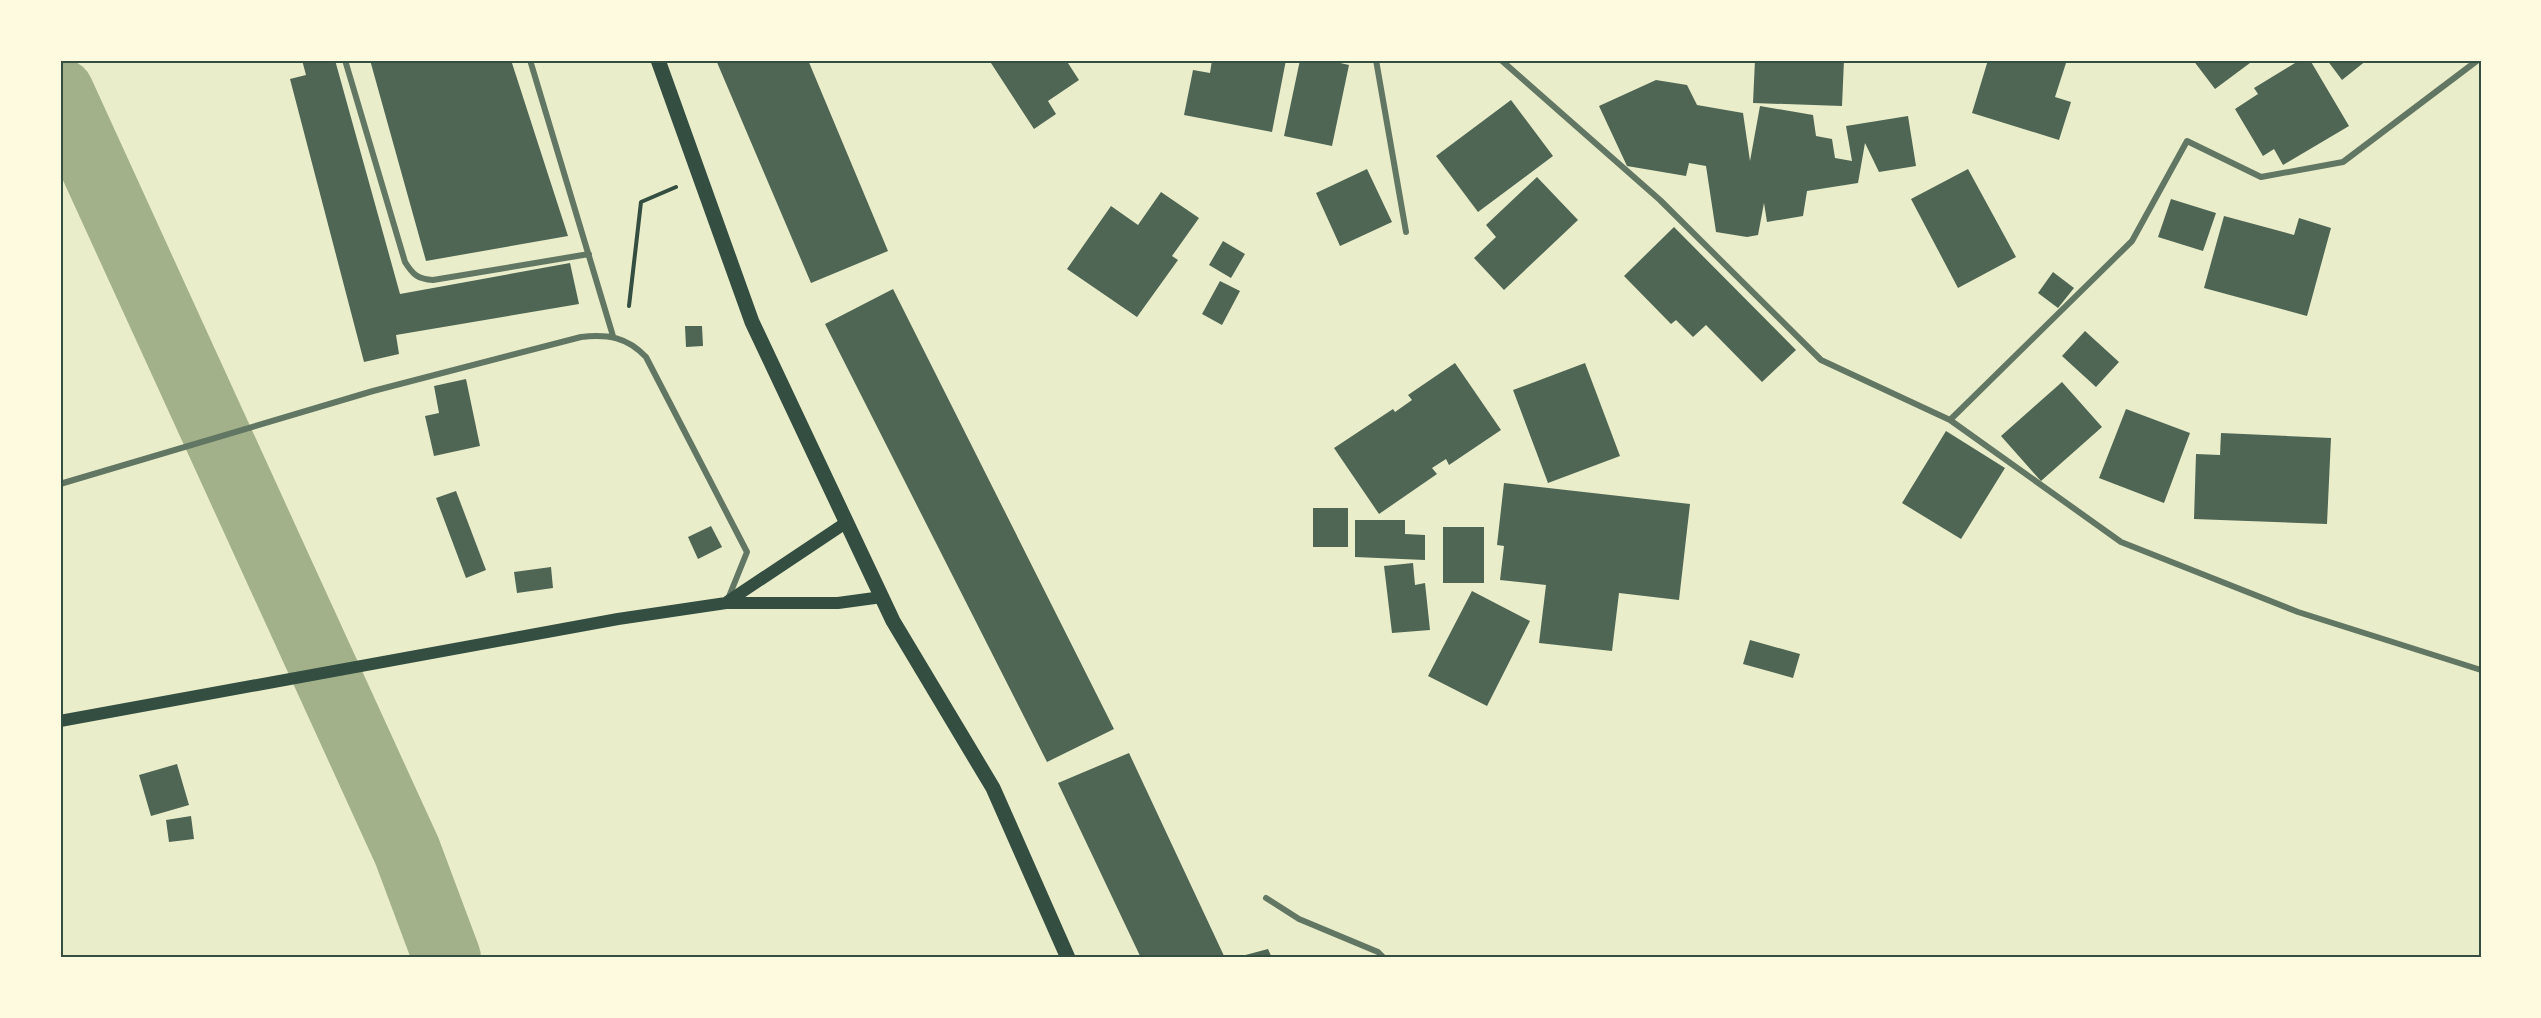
<svg xmlns="http://www.w3.org/2000/svg" width="2541" height="1018" viewBox="0 0 2541 1018" font-family="Overpass,sans-serif">
	<style>
		.lines { fill: none; stroke-linecap: round; stroke-linejoin: round }
		.river { stroke: #a3b18a; stroke-width: 68 }
		.building { fill: #4f6655 }
		.path { stroke: #344e41; stroke-width: 4 }
		.minor { stroke: #617663; stroke-width: 6 }
		.secondary { stroke: #344e41; stroke-width: 12 }
		.primary { stroke: #344e41; stroke-width: 15 }
		.neatline { fill: none; stroke: #344e41; stroke-width: 2 }
	</style>
	<rect width="100%" height="100%" fill="#e9edc9"/>
	<g class="lines">
		<path class="river" d="M60 92 407 851 447 958"/>
	</g>
	<path class="building" d="M302 60H335L400 294 570 263 579 304 396 335 399 354 364 362 290 79 306 75Z
		M370 60H511L568 236 426 261Z
		M716 60H808L888 251 811 283Z
		M989 60H1066L1079 80 1048 101 1056 114 1034 129Z
		M1212 60H1286L1272 132 1184 115 1193 70 1210 73Z
		M1300 60H1327L1349 65 1332 146 1284 136Z
		M1755 60H1844L1842 106 1753 103Z
		M1988 60H2055L2066 63 2055 97 2071 102 2059 140 1972 113Z
		M2193 60H2254L2215 89Z
		M2300 60H2310L2349 126 2283 165 2274 149 2263 156 2235 109 2258 94 2254 88Z
		M2327 60H2367L2342 80Z
		M1656 80 1687 85 1697 105 1743 113 1750 161 1760 106 1813 115 1816 136 1832 139 1835 158 1852 161 1846 126 1908 116 1916 166 1879 172 1865 143 1858 183 1807 191 1803 216 1767 222 1764 203 1758 235 1747 237 1716 232 1706 166 1689 163 1686 176 1627 166 1599 106Z
		M1511 100 1553 156 1478 212 1436 156Z
		M1367 169 1392 222 1340 246 1316 193Z
		M1968 169 2016 257 1958 288 1911 199Z
		M1537 177 1578 220 1504 290 1474 258 1496 237 1486 225Z
		M1161 192 1199 218 1172 256 1178 260 1137 317 1067 269 1111 206 1138 225Z
		M2171 199 2216 213 2203 251 2158 237Z
		M2224 216 2294 235 2299 218 2331 228 2307 316 2204 288Z
		M1674 227 1796 350 1762 382 1706 325 1693 337 1676 320 1671 324 1624 276Z
		M1223 241 1245 254 1231 278 1209 265Z
		M2053 272 2074 288 2058 308 2038 293Z
		M1220 281 1240 291 1222 325 1202 314Z
		M893 289 1114 729 1047 762 825 324Z
		M685 326H702L703 346 686 347Z
		M2085 331 2119 362 2096 387 2062 356Z
		M1455 363 1501 430 1449 465 1446 459 1432 468 1437 474 1379 514 1334 448 1393 409 1395 412 1412 400 1408 395Z
		M1585 363 1620 456 1548 483 1513 390Z
		M466 379 480 446 434 456 425 416 439 413 434 386Z
		M2062 382 2102 427 2041 481 2001 436Z
		M2126 409 2190 433 2164 503 2099 478Z
		M1946 431 2005 468 1961 539 1902 503Z
		M2221 433 2331 438 2327 524 2194 519 2196 454 2220 455Z
		M1504 483 1690 504 1679 600 1619 593 1612 651 1539 643 1546 585 1500 580 1504 546 1497 545Z
		M456 491 486 570 466 578 436 498Z
		M1313 508H1348V547H1313Z
		M1355 520H1405V534L1425 535V560L1355 557Z
		M711 526 722 547 698 559 688 537Z
		M1443 527H1484V583H1443Z
		M1413 563 1415 585 1425 583 1430 630 1392 633 1384 566Z
		M551 567 553 588 517 593 514 572Z
		M1472 591 1530 621 1487 706 1428 676Z
		M1750 640 1800 654 1793 678 1743 664Z
		M1129 753 1225 958H1141L1058 783Z
		M177 764 189 805 151 816 139 775Z
		M191 816 194 839 169 842 166 820Z
		M1268 949 1272 958H1238V957Z"/>
	<g class="lines">
		<path class="path" d="M629 306 641 202 676 187"/>
		<path class="minor" d="M345 60 405 262C413 275 418 279 433 280L589 254
			M530 60 613 336
			M1376 60 1406 232
			M1501 60 1660 200 1821 360 1950 420 2121 542 2298 612 2481 670
			M1950 420 2132 241 2187 141 2261 177 2343 162 2478 60
			M60 484 373 391 581 337C608 334 627 337 646 357L747 552 728 599
			M1266 898 1299 919 1378 952 1384 958"/>
		<path class="secondary" d="M727 602 847 522
			M60 721 618 619 726 603H838L882 597"/>
		<path class="primary" d="M658 60 752 322 893 621 993 788 1068 958"/>
	</g>
	<rect width="2541" height="1018" fill="none" stroke="#fefae0" stroke-width="123"/>
	<rect x="62" y="62" width="2418" height="894" class="neatline"/>
</svg>
